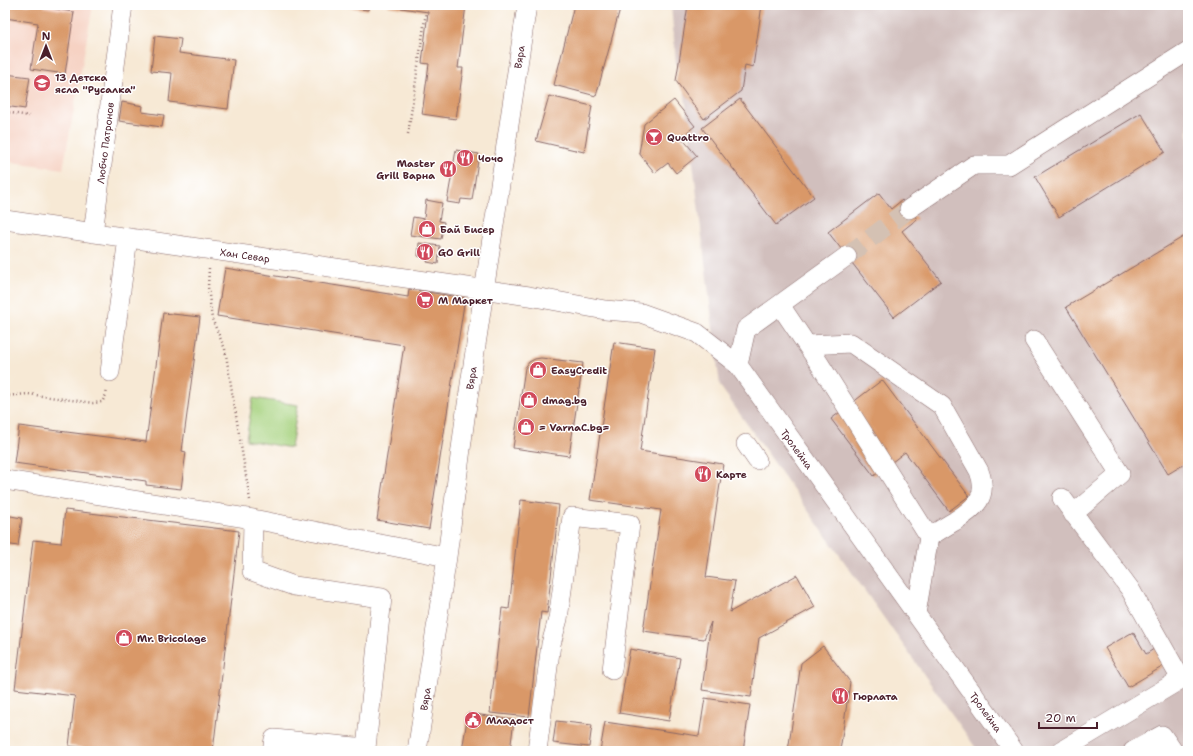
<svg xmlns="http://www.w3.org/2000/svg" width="1193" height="756" viewBox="0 0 1193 756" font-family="'Shantell Sans',sans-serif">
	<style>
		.built { fill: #f6d2c3 }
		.industrial { fill: #d1bfbd }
		.green { fill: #a5d17d; stroke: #787854 }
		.building { fill: #d99868 }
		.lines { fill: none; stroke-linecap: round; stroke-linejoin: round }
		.minor-tunnel { stroke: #d4c1b3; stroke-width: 19; stroke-dasharray: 19 10; stroke-linecap: butt }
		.minor-casing { stroke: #876666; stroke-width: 20 }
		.path { stroke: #876666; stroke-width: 2.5; stroke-dasharray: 1 3; stroke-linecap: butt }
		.minor { stroke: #fff; stroke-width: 19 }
		.labels { text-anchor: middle; stroke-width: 3; stroke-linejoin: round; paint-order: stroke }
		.street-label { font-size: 10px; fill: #4a1f2b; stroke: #fff }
		.poi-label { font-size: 10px; font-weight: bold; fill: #4a1f2b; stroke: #fff; text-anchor: start }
	</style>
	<rect width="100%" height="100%" fill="#fff"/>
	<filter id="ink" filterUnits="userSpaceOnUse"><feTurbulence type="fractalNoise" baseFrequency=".025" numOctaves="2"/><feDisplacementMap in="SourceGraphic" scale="8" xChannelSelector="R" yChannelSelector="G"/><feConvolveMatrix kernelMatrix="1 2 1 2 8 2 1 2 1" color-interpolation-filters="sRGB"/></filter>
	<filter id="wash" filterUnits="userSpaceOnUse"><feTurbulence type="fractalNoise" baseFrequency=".012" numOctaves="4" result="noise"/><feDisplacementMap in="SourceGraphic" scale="16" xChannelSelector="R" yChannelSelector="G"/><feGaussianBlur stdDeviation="0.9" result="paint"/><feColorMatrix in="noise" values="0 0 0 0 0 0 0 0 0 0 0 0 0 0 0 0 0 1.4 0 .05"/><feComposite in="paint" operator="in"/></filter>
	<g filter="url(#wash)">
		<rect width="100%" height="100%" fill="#f7e9d5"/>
		<path class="built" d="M5 5H93L63 169 5 161Z"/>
		<path class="industrial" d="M671 5H1188V751H978L720 386 682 71 676 63Z"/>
		<path class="green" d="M253 398 298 405 291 448 246 440Z"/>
		<g id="blocks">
			<path class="building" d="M5 5H45L44 7 74 12 65 74 31 69 38 23 5 18Z
				M340 5H369L368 10 340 6Z
				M388 5H466L458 68H463L456 119 422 114 429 64 422 63 428 12 388 6Z
				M574 5H621L596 96 554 85Z
				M688 5H762L753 67 745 65 741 91 704 119 676 81Z
				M155 36 181 39 179 53 234 60 228 109 169 102 172 73 151 71Z
				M5 74 30 77 25 109 5 106Z
				M549 96 592 106 584 152 536 141Z
				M740 99 814 197 776 225 702 128Z
				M674 100 695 126 681 137 697 156 676 173 668 163 655 173 639 153 644 124Z
				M122 102 143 106 142 112 164 115 162 127 119 121Z
				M1141 113 1165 152 1059 217 1035 177Z
				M456 150 479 154 472 200 461 199 460 204 447 202Z
				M879 193 891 209 902 200 917 219 902 231 941 281 894 317 828 232Z
				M426 200 442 203 439 221 444 222 441 239 410 235 413 217 424 219Z
				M1188 234V462L1168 474 1066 307Z
				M419 243 440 246 438 264 427 262 428 258 418 256Z
				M225 268 408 297 409 289 465 298 429 529 377 520 404 345 217 316Z
				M163 313 200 317 182 451 186 452 181 489 146 485V481L14 463 19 426 146 442Z
				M614 342 655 348 640 451 723 464 706 577 735 581 730 612 797 575 815 607 759 638 751 697 702 690 711 622 704 639 643 631 661 510 590 500Z
				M541 358 583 363 569 456 513 448 525 368 529 362 535 359Z
				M882 380 969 496 949 511 905 452 874 476 831 419Z
				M521 500 559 505 547 613 541 612 529 717 490 713 502 608 509 609Z
				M65 510 239 531 213 751H111L69 746 75 696 15 689 33 540 61 543Z
				M5 515 22 518 18 546 5 544Z
				M1133 632 1146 654 1157 647 1167 664 1128 687 1105 648Z
				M823 646 850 682 840 751H788L801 663Z
				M630 649 680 658 669 721 619 713Z
				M705 698 750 705 743 751H600L605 722 699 736Z
				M468 713 514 720 510 751H462Z
				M556 721 592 725 589 747 553 743Z"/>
		</g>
	</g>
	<g filter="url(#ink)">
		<use href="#blocks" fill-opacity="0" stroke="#876666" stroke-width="1"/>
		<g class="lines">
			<path class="minor-tunnel" d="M847 256 909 209"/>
			<defs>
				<path id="minor" d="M909 209 974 165H1009L1188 51
					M5 220 529 296 605 310 641 313 697 333 738 365 1014 751
					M93 233 123 5
					M780 305 819 363 929 537 916 614
					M1034 340 1120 474 1073 514
					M807 345 851 343 942 406 979 471C989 497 976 507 955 521 946 526 937 532 929 537
					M738 365 746 329 847 256
					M110 372 128 238
					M746 444 757 460
					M5 480 253 519 447 557
					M1062 498 1130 589 1181 679
					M253 519 252 571 294 586 382 598 366 748 274 739 272 751
					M417 751 447 557 465 418 527 5
					M537 751 551 644 558 619 572 517 630 524 612 670
					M1061 751 1188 675
					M1133 751 1162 735 1173 751"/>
			</defs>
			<use href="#minor" class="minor-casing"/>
			<path class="path" d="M5 112 29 116
				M408 134 426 12
				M209 268 208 287 212 319 225 349 250 500
				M5 396 28 394 93 403 102 402 106 395 107 389"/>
			<use href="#minor" class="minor"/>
		</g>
	</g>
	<defs>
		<symbol id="school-disc" viewBox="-11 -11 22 22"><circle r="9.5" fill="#d1495b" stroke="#fff"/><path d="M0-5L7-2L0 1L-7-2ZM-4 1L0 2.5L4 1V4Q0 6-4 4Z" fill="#fff"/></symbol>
		<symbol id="bar-disc" viewBox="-11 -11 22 22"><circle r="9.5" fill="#d1495b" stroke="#fff"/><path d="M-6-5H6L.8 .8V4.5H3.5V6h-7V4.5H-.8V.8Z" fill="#fff"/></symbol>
		<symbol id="restaurant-disc" viewBox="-11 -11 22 22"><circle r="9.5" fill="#d1495b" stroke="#fff"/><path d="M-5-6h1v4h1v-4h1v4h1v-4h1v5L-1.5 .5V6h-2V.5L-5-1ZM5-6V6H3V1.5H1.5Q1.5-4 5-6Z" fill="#fff"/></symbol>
		<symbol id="shop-disc" viewBox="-11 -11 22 22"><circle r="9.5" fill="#d1495b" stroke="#fff"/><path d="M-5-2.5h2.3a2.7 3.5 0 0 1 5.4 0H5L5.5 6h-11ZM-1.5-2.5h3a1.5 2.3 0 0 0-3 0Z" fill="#fff"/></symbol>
		<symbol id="supermarket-disc" viewBox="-11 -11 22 22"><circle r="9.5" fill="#d1495b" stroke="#fff"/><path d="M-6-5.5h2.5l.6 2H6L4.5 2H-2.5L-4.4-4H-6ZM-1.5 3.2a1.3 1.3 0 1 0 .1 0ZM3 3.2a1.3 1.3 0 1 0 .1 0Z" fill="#fff"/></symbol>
		<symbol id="civic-disc" viewBox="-11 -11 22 22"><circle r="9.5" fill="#d1495b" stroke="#fff"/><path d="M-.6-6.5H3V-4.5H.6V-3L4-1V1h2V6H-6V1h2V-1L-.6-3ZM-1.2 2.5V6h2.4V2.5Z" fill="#fff"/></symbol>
	</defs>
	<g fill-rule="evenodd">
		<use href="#school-disc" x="32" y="73" width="20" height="20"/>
		<use href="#bar-disc" x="644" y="127" width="20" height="20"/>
		<use href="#restaurant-disc" x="455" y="148" width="20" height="20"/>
		<use href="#restaurant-disc" x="438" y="159" width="20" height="20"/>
		<use href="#shop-disc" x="417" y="219" width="20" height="20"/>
		<use href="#restaurant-disc" x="415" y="242" width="20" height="20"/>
		<use href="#supermarket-disc" x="415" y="290" width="20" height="20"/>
		<use href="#shop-disc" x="528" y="360" width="20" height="20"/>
		<use href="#shop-disc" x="519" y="390" width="20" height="20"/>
		<use href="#shop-disc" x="516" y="417" width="20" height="20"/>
		<use href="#restaurant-disc" x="693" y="464" width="20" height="20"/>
		<use href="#shop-disc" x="114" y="628" width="20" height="20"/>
		<use href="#restaurant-disc" x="830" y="686" width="20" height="20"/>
		<use href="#civic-disc" x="463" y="710" width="20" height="20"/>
	</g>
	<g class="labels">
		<g class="street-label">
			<text transform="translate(519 57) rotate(-82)" y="4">Вяра</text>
			<text transform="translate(105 143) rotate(-83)" y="4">Любчо Патронов</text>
			<text transform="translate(245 255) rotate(8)" y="4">Хан Севар</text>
			<text transform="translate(471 378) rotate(-82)" y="4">Вяра</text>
			<text transform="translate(797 449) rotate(54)" y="4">Тролейна</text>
			<text transform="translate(425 699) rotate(-81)" y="4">Вяра</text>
			<text transform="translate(986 712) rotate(54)" y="4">Тролейна</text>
		</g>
		<g class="poi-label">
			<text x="55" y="81">13 Детска<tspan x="55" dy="12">ясла "Русалка"</tspan></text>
			<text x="667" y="141">Quattro</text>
			<text x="478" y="162">Чочо</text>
			<text x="435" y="167" text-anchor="end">Master<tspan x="435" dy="12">Grill Варна</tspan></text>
			<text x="440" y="233">Бай Бисер</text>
			<text x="438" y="256">GO Grill</text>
			<text x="438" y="304">М Маркет</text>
			<text x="551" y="374">EasyCredit</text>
			<text x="542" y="404">dmag.bg</text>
			<text x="539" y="431">= VarnaC.bg=</text>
			<text x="716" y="478">Карте</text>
			<text x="137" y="642">Mr. Bricolage</text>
			<text x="853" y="700">Гюрлата</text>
			<text x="486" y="724">Младост</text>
		</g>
	</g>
	<rect width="1193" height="756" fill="none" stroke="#fff" stroke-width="20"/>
	<g transform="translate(46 46)" stroke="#ffffff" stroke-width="3" paint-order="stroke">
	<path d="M0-3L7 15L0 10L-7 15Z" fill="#4a1f2b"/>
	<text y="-6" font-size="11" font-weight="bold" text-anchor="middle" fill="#4a1f2b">N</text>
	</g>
	<path d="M1039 722v6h58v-6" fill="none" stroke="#4a1f2b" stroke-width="2"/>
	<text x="1045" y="722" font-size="12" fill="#4a1f2b" stroke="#ffffff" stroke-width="3" paint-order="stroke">20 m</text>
</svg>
